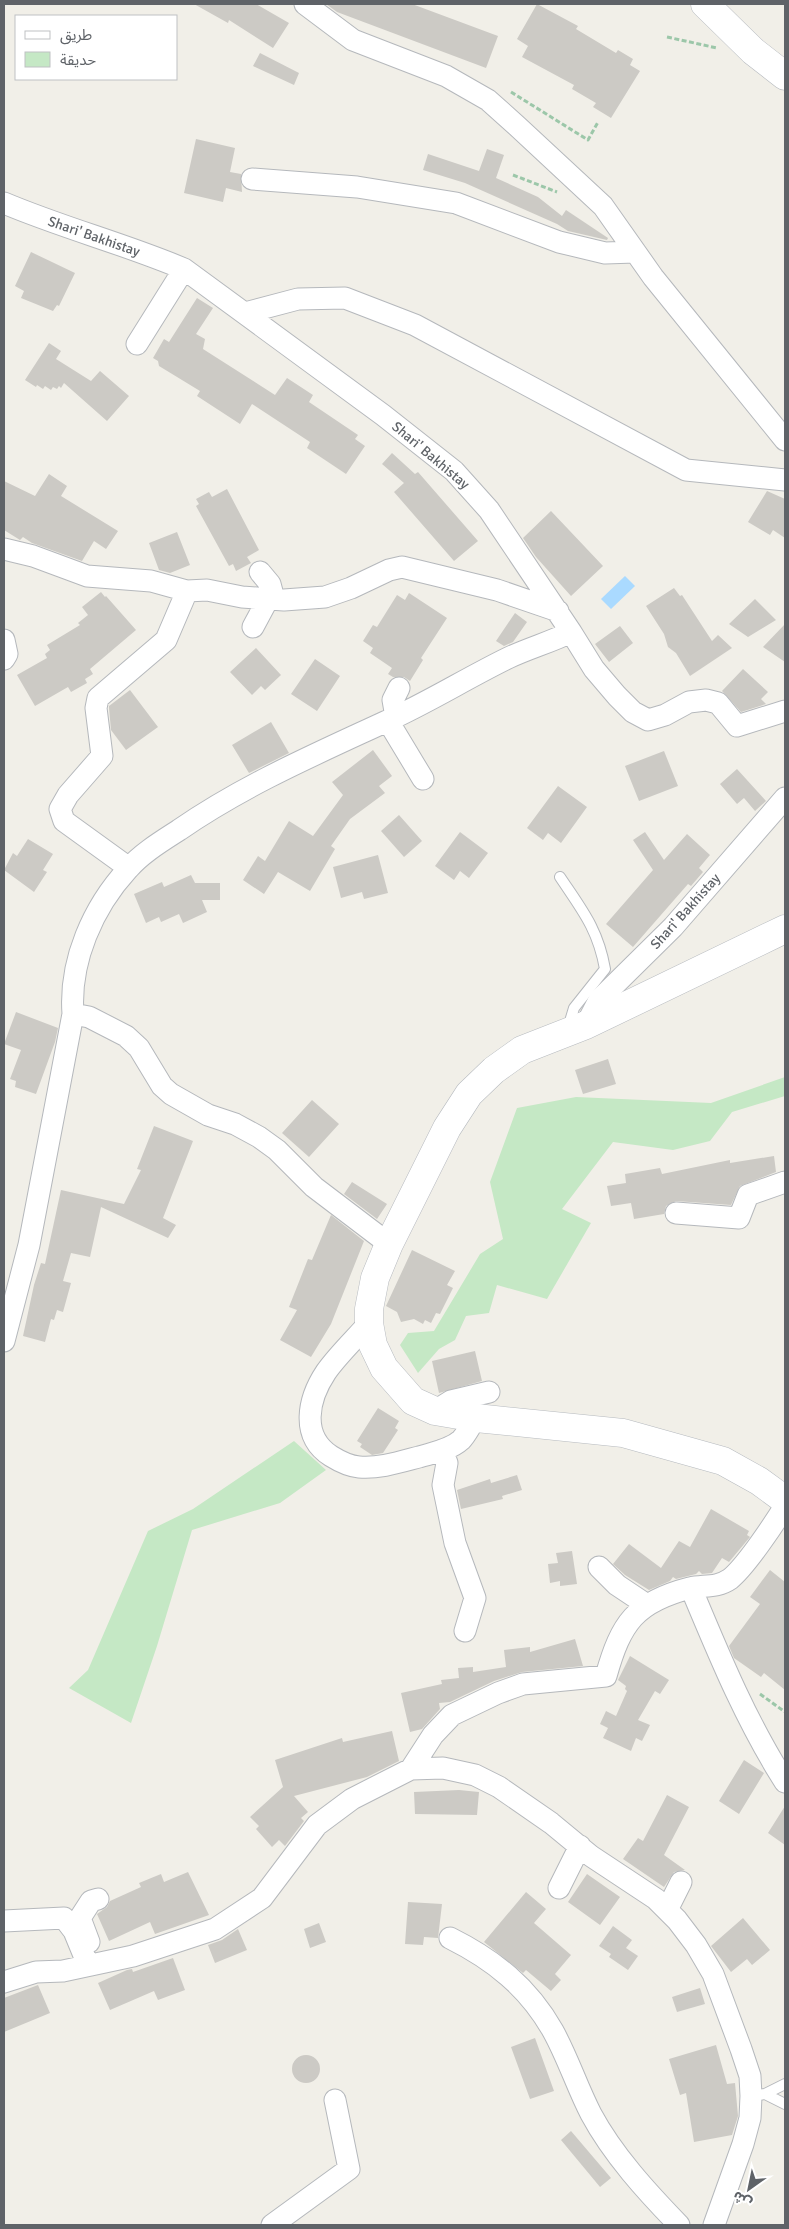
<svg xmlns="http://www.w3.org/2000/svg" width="789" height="2229" viewBox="0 0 789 2229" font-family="Signika,'Noto Sans Arabic',sans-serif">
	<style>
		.green { fill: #c5e8c5 }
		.water { fill: #aadaff }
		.building { fill: #cccac5 }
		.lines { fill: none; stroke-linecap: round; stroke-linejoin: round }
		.lane-casing { stroke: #b5b8bc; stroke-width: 12 }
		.street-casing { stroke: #b5b8bc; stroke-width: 23 }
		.secondary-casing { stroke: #b6babf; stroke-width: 29 }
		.path { stroke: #9cc7a9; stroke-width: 3; stroke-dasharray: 5 2.5; stroke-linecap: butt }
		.lane { stroke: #fff; stroke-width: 10 }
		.street { stroke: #fff; stroke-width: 21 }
		.secondary { stroke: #fff; stroke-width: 28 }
		.labels { text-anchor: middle; stroke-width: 4; stroke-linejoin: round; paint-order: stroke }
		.street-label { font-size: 14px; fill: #5f6368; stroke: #fff }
	</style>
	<rect width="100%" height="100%" fill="#f1efe8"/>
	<path class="green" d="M785 1077V1096L732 1112 710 1141 673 1150 613 1142 562 1209 591 1223 547 1299 497 1285 489 1313 466 1316 455 1340 439 1349 418 1373 400 1345 408 1333 434 1331 480 1254 503 1239 490 1182 517 1108 576 1097 711 1103Z
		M294 1441 326 1470 280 1503 192 1530 157 1646 131 1723 69 1688 88 1670 148 1531 193 1509Z"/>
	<path class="water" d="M625 576 635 586 611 609 601 599Z"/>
	<path class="building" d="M194 4H256L289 23 273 48 229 20 228 23Z
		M326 4H412L498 36 486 68 337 12Z
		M537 4 578 26 576 29 616 53 618 50 633 59 630 65 640 71 611 118 593 107 596 103 572 89 574 85 522 57 528 46 517 39Z
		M260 53 299 73 294 85 253 66Z
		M196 139 235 148 230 172 241 174 242 192 226 188 223 202 184 193Z
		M487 149 504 155 496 178 538 197 562 216 566 210 608 238 607 240 568 231 557 224 465 183 423 170 428 154 479 171Z
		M31 252 75 273 59 306 57 305 53 311 21 298 24 291 15 286Z
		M197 298 213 308 196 334 205 339 203 349 275 395 287 378 313 395 309 402 358 435 355 439 365 446 346 474 307 448 310 442 252 404 240 424 197 396 200 391 159 366 158 361 153 358 164 339 169 342Z
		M49 343 61 351 56 359 91 381 100 371 129 396 107 421 64 383 61 388 59 386 57 389 53 387 51 390 45 386 43 389 37 385 36 387 25 380Z
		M392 453 415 474 418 472 478 541 454 561 394 492 404 483 382 464Z
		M49 474 67 486 61 496 118 531 106 549 94 541 82 561 32 543 23 537 20 540 4 530V481L35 496Z
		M227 489 259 550 247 557 251 563 236 571 233 564 229 566 196 506 199 504 196 499 209 492 212 497Z
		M767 491 785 499V538L773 530 770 535 748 522Z
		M551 511 603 566 571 596 536 557 523 538Z
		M177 532 190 565 170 573 159 570 149 543Z
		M674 588 680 596 682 595 712 641 718 635 732 648 690 676 676 653 668 647 664 634 646 606Z
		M101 592 105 597 106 596 136 630 90 669 93 674 85 679 87 683 71 692 68 687 35 706 17 675 47 658 45 654 50 650 47 645 80 625 78 623 88 615 82 607Z
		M409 593 447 618 421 658 423 660 410 681 404 677H393L388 674 392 668 370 653 373 648 363 641 373 625 377 627 397 595 405 600Z
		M755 599 776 620 748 637 729 624Z
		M515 613 527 622 513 642 504 646 496 641Z
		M785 624V662L763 647Z
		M620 626 633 643 609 662 595 644Z
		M256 648 281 675 265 690 261 686 252 695 230 672Z
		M315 659 340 676 317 711 291 694Z
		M743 669 768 692 761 699 766 704 741 712 722 691Z
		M130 690 158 727 126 750 111 730 109 708V706Z
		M271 722 289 753 249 773 232 745Z
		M373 750 392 776 379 786 385 793 350 819 331 846 335 849 310 891 278 872 264 894 243 880 258 856 265 861 289 821 313 836 343 795 332 782Z
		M664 751 678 786 639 801 625 766Z
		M737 769 766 801 755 811 744 798 737 804 720 784Z
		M558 786 587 807 561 843 548 833 543 840 527 828Z
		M399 815 422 841 404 857 381 831Z
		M460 832 488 853 469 878 460 871 454 880 435 866Z
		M645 832 664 860 687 834 710 855 699 868 703 872 691 886 688 884 633 947 606 924 653 870 633 840Z
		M28 839 53 854 43 870 47 872 34 892 4 870 13 853 17 856Z
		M378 855 388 893 364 899 362 892 341 898 333 867Z
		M191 875 195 883H220V900H202L207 912 183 923 179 914 161 922 159 917 146 923 134 894 162 882 164 887Z
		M16 1012 58 1028 55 1042 36 1094 15 1087 16 1081 10 1079 21 1050 4 1044Z
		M608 1059 616 1084 583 1094 575 1070Z
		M312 1100 339 1124 309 1157 282 1133Z
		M154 1126 193 1141 163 1218 176 1225 168 1238 101 1207 90 1257 71 1253 63 1281 71 1283 63 1312 57 1310 54 1320 51 1319 45 1342 23 1336 34 1285 41 1263 45 1264 61 1190 124 1204 141 1170 137 1169Z
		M774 1156 776 1172 740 1186 731 1205 676 1201 666 1206 664 1214 634 1219 631 1203 611 1206 607 1186 626 1183 625 1174 660 1168 662 1174 730 1160V1163Z
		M352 1182 387 1204 377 1219 344 1194Z
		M331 1215 364 1241 331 1324 311 1357 280 1340 297 1310 289 1307 308 1259 312 1260Z
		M412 1250 455 1271 447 1285 453 1288 440 1314 436 1313 431 1323 425 1320 423 1324 414 1319 401 1322 397 1312 386 1306Z
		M475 1351 482 1381 439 1393 432 1361Z
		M378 1408 399 1421 395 1428 398 1430 383 1453 372 1455 360 1447 362 1444 357 1441Z
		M517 1475 522 1490 502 1496 503 1499 461 1509 457 1490 490 1479 491 1483Z
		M711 1509 749 1531 747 1535 750 1537 729 1562 722 1558 712 1573 702 1574 699 1571 696 1574 676 1579 673 1577 670 1581 649 1590 625 1575 613 1564 629 1544 661 1568 679 1541 690 1547Z
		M572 1551 577 1584 560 1586V1581L550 1583 548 1564 558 1563 556 1553Z
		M770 1570 785 1582V1690L764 1673 761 1677 734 1658 729 1646 760 1604 750 1597Z
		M575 1639 583 1666 522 1672 494 1681 450 1702 439 1703 440 1709 422 1729 410 1732 401 1693 442 1684 441 1680 459 1678 458 1668 473 1667V1672L506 1667 504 1650 530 1647V1652Z
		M630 1656 669 1680 660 1694 655 1691 638 1720 650 1725 642 1741 636 1738 631 1751 603 1738 608 1728 600 1724 606 1711 616 1716 627 1691 625 1689 626 1686 618 1680Z
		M392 1731 399 1761 367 1777 294 1796 308 1812 301 1818 304 1821 285 1846 279 1840 272 1847 256 1829 259 1826 250 1817 283 1787 275 1760 342 1738 343 1742Z
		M744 1760 764 1773 739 1814 719 1801Z
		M459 1790 479 1792 477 1815 415 1814 414 1792Z
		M667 1795 689 1807 664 1855 685 1870 674 1872 664 1887 623 1859 638 1838 643 1841Z
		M785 1806V1845L768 1833Z
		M188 1872 209 1915 155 1934 150 1922 109 1941 97 1914 107 1907 110 1901 141 1887 139 1883 161 1874 164 1882Z
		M587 1874 620 1897 600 1925 568 1902Z
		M526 1892 546 1909 534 1923 571 1955 555 1974 561 1980 551 1991 526 1970 523 1973 484 1942Z
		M408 1902 442 1904 438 1938 424 1937 423 1945 405 1944Z
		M743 1918 770 1950 752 1965 747 1959 731 1972 711 1946Z
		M319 1923 326 1942 310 1948 304 1929Z
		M613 1926 632 1940 626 1948 638 1956 628 1970 609 1957 611 1954 599 1946Z
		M238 1929 247 1950 215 1963 208 1945 222 1940Z
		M173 1958 185 1990 158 2000 154 1991 110 2010 98 1983 127 1970 132 1969 133 1972Z
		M38 1985 50 2013 4 2032V1998Z
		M700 1988 705 2004 677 2012 672 1997Z
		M535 2038 554 2091 530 2099 511 2047Z
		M716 2045 727 2084 735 2083 738 2116 732 2135 694 2142 686 2093 680 2095 669 2059Z
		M292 2069a14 14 0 1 1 28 0a14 14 0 1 1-28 0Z
		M571 2131 611 2178 600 2187 561 2140Z"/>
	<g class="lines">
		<defs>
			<path id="lane" d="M560 877C582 910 598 929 605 969L574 1008 568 1028
				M765 2094 785 2104
				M751 2096 765 2094 785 2084"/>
			<path id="street" d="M305 4 353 40 446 76 488 100 517 126 603 206 653 277 785 440
				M252 179 357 187 456 203 559 242 605 253 635 252
				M4 203C63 228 125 244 184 269L383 415 454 471 489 510 571 632 594 669 617 696 633 712 648 720 665 715 689 702 706 700 718 703 737 726 785 711
				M245 313 298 299 345 298 415 325 686 470 785 480
				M137 344 184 269
				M4 549 33 556 87 576 151 581 187 591 207 590 242 597 284 600 325 597 351 588 389 570 402 567 497 590 558 611
				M260 572 270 584 274 599
				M253 627 268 599
				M4 640 7 654 4 659
				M396 717 393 700 399 688
				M388 721 423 779
				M129 868 64 821 60 809 68 795 102 756 96 708 98 698 166 640 187 591
				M73 1014 89 1017 126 1036 139 1048 162 1086 171 1094 208 1115 235 1124 259 1137 277 1150 314 1187 389 1244
				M586 1025 599 1000 673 927 785 798
				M676 1213 739 1218 748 1195 785 1182
				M369 1323C355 1339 338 1355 326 1372 308 1399 300 1436 331 1456 339 1461 348 1466 359 1467 378 1469 400 1462 419 1457 432 1453 450 1450 461 1440 467 1434 471 1424 476 1418
				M4 1341 29 1245 73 1014C69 961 93 907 128 869 142 853 162 841 179 830 244 785 316 754 387 721 429 702 467 678 508 658 529 648 551 642 571 632
				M435 1411 451 1401 489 1392
				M442 1450 447 1463 443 1485 455 1543 475 1598 465 1631
				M599 1567 617 1585 647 1605
				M691 1588C719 1655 746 1721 785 1782
				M411 1769 433 1735 452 1715 498 1693 523 1684 606 1676C621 1623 635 1602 690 1588 704 1585 717 1588 730 1579 746 1566 774 1524 785 1506
				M559 1888 580 1846
				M667 1910 681 1882
				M4 1921 64 1918 74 1931 88 1965
				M450 1938C494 1960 528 1987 553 2031 568 2058 577 2087 591 2114 613 2155 647 2192 679 2225
				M89 1942 80 1918 91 1901 98 1899
				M4 1982 36 1972 63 1971 133 1956 215 1929 262 1898 317 1825 352 1799 411 1769 443 1768 475 1775 499 1787 551 1823 591 1856 656 1899 677 1920 696 1945 713 1974 741 2049 750 2076 751 2096 750 2118 743 2144 714 2225
				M272 2225 349 2169 335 2100"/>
			<path id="secondary" d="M705 4 753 51 785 76
				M785 929 586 1025 522 1050 494 1070 469 1094 447 1128 389 1244 375 1278 369 1309V1323L373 1345 384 1368 413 1401 435 1411 476 1418 623 1433 723 1461 759 1481 785 1500"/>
		</defs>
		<use href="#lane" class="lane-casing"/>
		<use href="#street" class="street-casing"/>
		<use href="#secondary" class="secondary-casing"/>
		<path class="path" d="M667 37 717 48
			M511 92 588 140 598 122
			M513 175 557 192
			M760 1694 785 1712"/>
		<use href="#lane" class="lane"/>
		<use href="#street" class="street"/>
		<use href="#secondary" class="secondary"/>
	</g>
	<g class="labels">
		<g class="street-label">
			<text transform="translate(94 236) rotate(19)" y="5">Shari' Bakhistay</text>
			<text transform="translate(431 455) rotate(40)" y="5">Shari' Bakhistay</text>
			<text transform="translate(685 911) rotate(-48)" y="5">Shari' Bakhistay</text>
		</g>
	</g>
	<rect width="789" height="2229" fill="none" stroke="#5f6368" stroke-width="10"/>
	<rect x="15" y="15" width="162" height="65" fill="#ffffff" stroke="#bfc1c3"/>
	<rect x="25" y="31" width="25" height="8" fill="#ffffff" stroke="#bfc1c3"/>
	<text x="60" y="40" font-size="15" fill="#5f6368">طريق</text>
	<rect x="25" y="52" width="25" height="15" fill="#c5e8c5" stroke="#bfc1c3"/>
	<text x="60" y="65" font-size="15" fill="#5f6368">حديقة</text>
	<g transform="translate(749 2189) rotate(213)" stroke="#ffffff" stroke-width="4" paint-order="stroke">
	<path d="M0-4L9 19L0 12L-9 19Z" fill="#5f6368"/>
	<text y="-8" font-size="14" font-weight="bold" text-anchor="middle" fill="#5f6368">ش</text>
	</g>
</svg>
